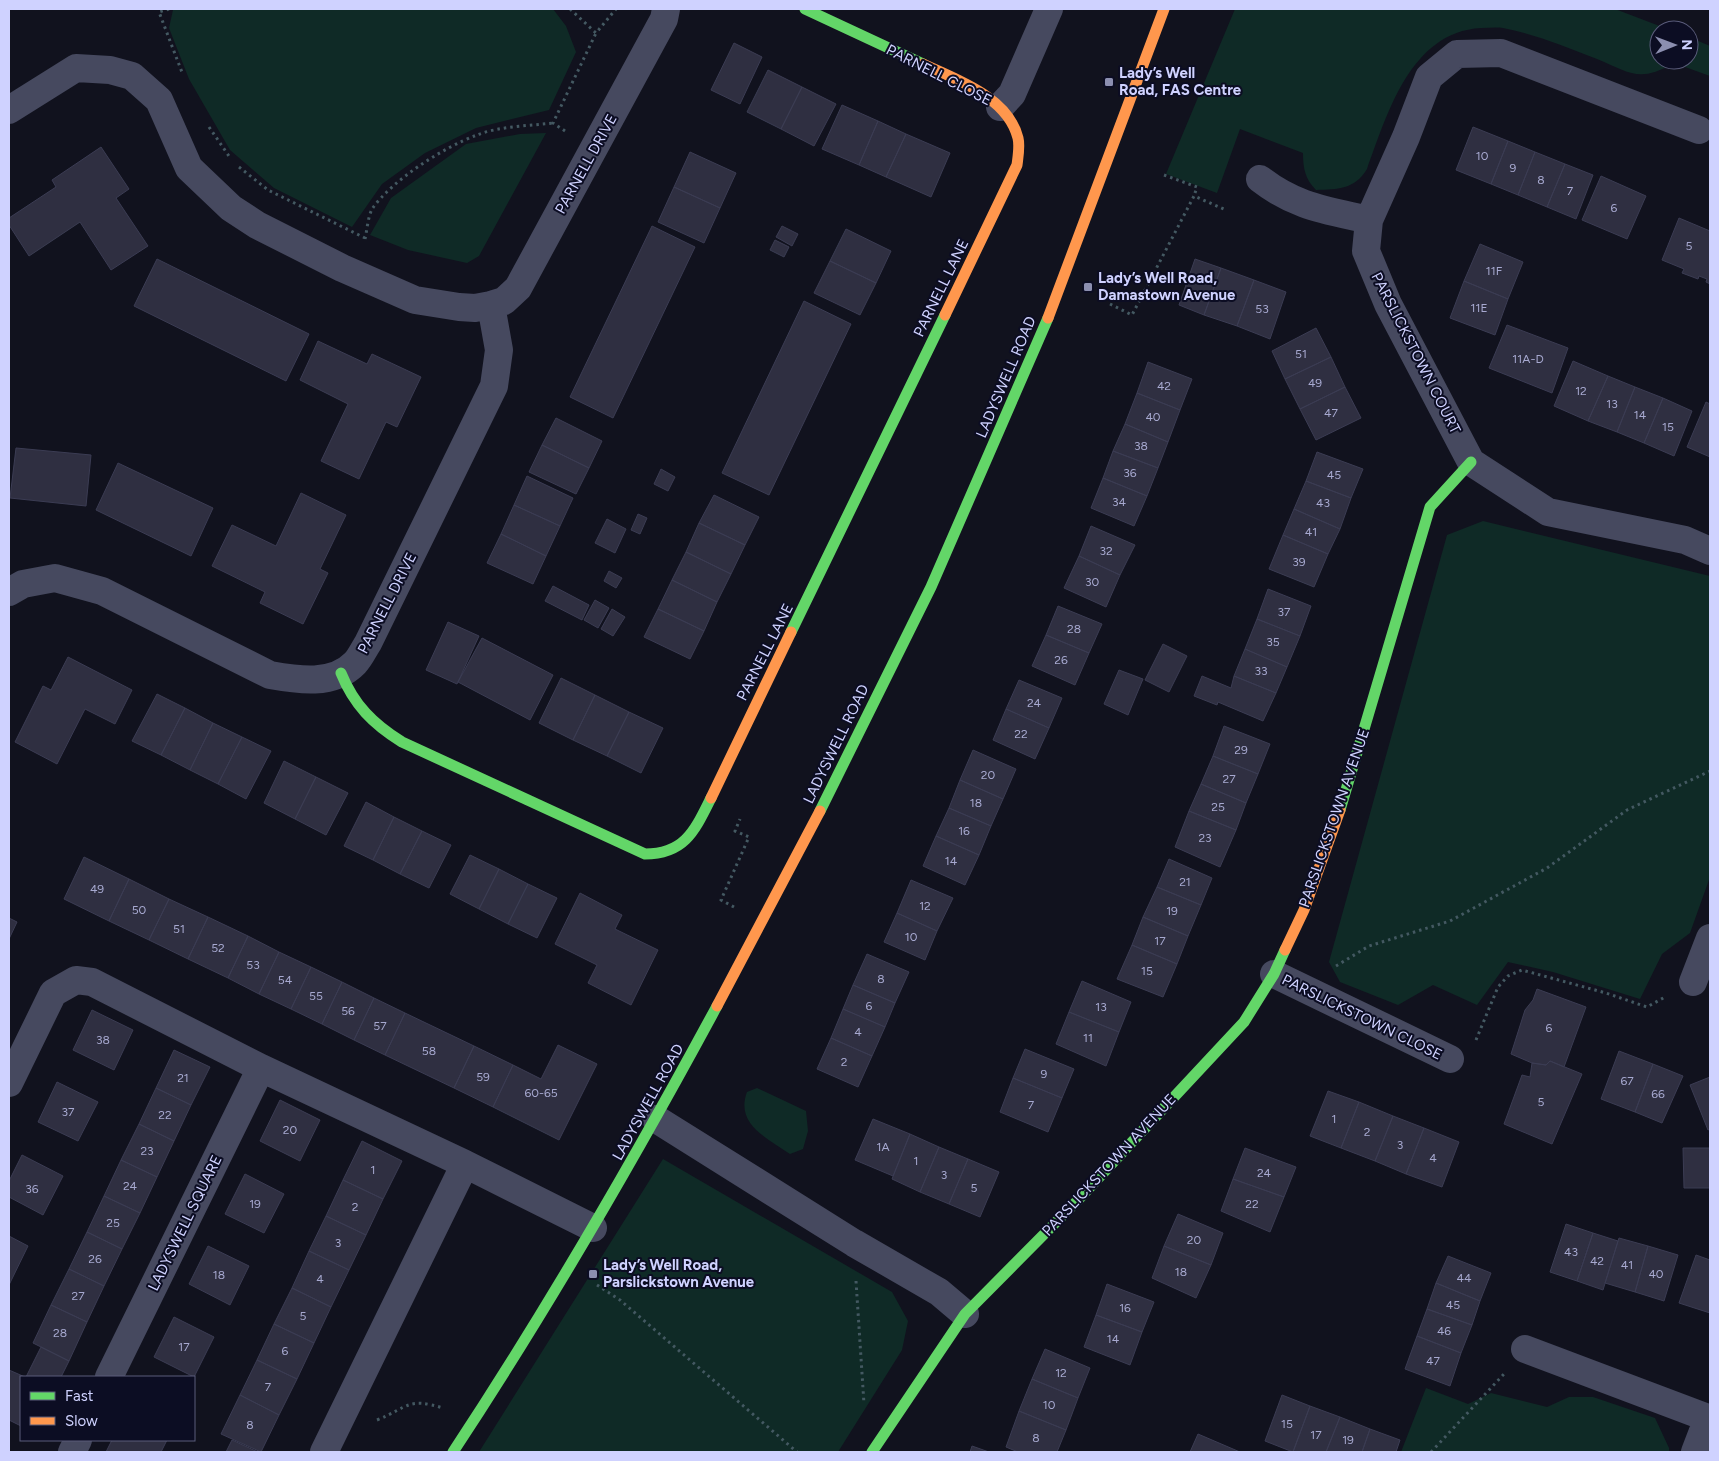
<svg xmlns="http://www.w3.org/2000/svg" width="1719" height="1461" viewBox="0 0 1719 1461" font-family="Figtree,sans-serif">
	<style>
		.green { fill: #0f2a26 }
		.building { fill: #2f2f41; stroke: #3b3c53 }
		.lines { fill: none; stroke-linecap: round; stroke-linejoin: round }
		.path { stroke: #445962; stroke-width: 3; stroke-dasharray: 2.5 4; stroke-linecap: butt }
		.street { stroke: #46495f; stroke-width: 28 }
		.fast { stroke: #63d668; stroke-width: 11 }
		.slow { stroke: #ff974d; stroke-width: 11 }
		.poi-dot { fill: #8c8fb0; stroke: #0c0d23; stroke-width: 2 }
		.labels { text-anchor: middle; stroke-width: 4; stroke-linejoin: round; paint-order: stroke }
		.number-label { font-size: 12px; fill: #a7a9d0 }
		.poi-label { font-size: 15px; font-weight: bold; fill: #cfd2ff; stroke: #0c0d23; text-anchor: start }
		.street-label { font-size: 15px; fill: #cfd2ff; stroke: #0c0d23 }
	</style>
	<rect width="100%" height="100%" fill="#11121e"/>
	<path class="green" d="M176 9H553L566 26 576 52 549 110 476 128 425 153 382 184 352 227 274 188 230 150 189 79 169 28 173 10Z
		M1235 9H1615L1670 30H1659V60H1689V37L1710 46V76L1674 63C1639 83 1631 73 1597 59 1566 47 1535 34 1503 28 1496 27 1488 28 1481 28 1410 32 1387 115 1367 169 1354 190 1338 189 1316 190 1305 179 1303 168 1303 153L1240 129 1217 193 1166 174Z
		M546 133 479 256 467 263 408 250 370 235 391 198 466 144 520 134Z
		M1483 521 1710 576V877L1690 933 1662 954 1640 999 1553 972 1508 962 1477 1005 1433 985 1398 1005 1340 982 1329 962 1447 535Z
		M757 1088 806 1111 808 1131 803 1149 790 1154C767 1138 735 1124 747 1092Z
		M663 1159 892 1292 908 1321 902 1350 838 1452H479Z
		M1426 1388 1468 1404 1491 1393 1547 1407 1569 1397H1593L1655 1418 1669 1448V1452H1401Z"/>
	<path class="building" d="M734 43 762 57 740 104 711 90Z
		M768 70 802 87 781 129 747 112Z
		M802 87 836 104 814 146 781 129Z
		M842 105 878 121 859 165 822 149Z
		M878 121 906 134 886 177 859 165Z
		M1473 127 1508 141 1491 184 1456 170Z
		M906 134 950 153 931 197 886 177Z
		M1508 141 1535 152 1518 195 1491 184Z
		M101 147 129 189 116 198 148 246 111 270 80 222 29 256 9 225V218L56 187 52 180Z
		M690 152 736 173 720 208 674 187Z
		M1535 152 1565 164 1547 207 1518 195Z
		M1565 164 1593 175 1576 219 1547 207Z
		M1601 176 1646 196 1627 239 1582 220Z
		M674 187 720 208 704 243 658 222Z
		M1679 218 1710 231V284L1706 282 1707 279 1699 276 1698 279 1682 273 1684 269 1662 260Z
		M652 226 695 247 613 418 570 397Z
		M782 226 798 234 792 246 776 237Z
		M846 229 891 251 876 283 830 261Z
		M775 240 789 247 784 257 770 250Z
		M1480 244 1523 262 1508 299 1464 281Z
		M157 259 309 334 286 381 134 306Z
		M1195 259 1221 268 1204 315 1179 305Z
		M830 261 876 283 860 315 814 293Z
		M1221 268 1254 280 1237 326 1204 315Z
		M1254 280 1286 292 1270 339 1237 326Z
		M1464 281 1508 299 1495 335 1450 318Z
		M804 301 851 324 769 495 722 473Z
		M1507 325 1568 348 1552 393 1489 368Z
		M1316 328 1331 357 1285 379 1272 351Z
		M318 341 367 364 372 354 421 377 397 427 386 422 359 479 321 461 348 404 300 380Z
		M1331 357 1345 387 1300 409 1285 379Z
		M1573 361 1608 376 1588 421 1554 406Z
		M1148 362 1192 379 1180 410 1137 393Z
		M1608 376 1635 387 1617 432 1588 421Z
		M1345 387 1361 418 1316 440 1300 409Z
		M1635 387 1663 398 1644 443 1617 432Z
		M1137 393 1180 410 1168 442 1125 424Z
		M1663 398 1692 411 1674 456 1644 443Z
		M1706 402 1710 404V457L1687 447Z
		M556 418 602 441 589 468 542 445Z
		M1125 424 1168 442 1158 468 1113 451Z
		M542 445 589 468 576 494 529 472Z
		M16 448 91 455 86 506 10 498Z
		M1113 451 1158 468 1147 496 1103 478Z
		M1317 452 1363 469 1351 498 1306 481Z
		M118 463 213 508 191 556 96 510Z
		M661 469 675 477 668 491 654 484Z
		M527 476 573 498 560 526 514 505Z
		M1103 478 1147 496 1134 526 1091 508Z
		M1306 481 1351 498 1340 529 1294 509Z
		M301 493 346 515 320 569 328 573 303 624 260 603 265 592 212 566 232 525 276 546Z
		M714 495 759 517 745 545 699 523Z
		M514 505 560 526 546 556 501 534Z
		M1294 509 1340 529 1328 554 1283 535Z
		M638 514 647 518 640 534 631 530Z
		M607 519 626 529 615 553 595 543Z
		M699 523 745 545 731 574 686 552Z
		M1091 526 1135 545 1120 575 1079 556Z
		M501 534 546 556 533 584 487 563Z
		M1283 535 1328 554 1314 587 1269 569Z
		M686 552 731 574 717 602 672 580Z
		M1079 556 1120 575 1106 607 1064 588Z
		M609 571 622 578 616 588 604 581Z
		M672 580 717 602 704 631 658 609Z
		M553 586 589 605 582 620 545 601Z
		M1268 589 1311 606 1300 636 1257 619Z
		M595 600 609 608 598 628 584 620Z
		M1058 606 1102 624 1089 653 1046 635Z
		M612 609 625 617 613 636 601 629Z
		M658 609 704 631 690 659 644 637Z
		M1257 619 1300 636 1287 667 1245 649Z
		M448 622 479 636 457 684 426 670Z
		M1046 635 1089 653 1075 685 1032 666Z
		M482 638 553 675 530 720 458 682Z
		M1163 644 1187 656 1169 692 1145 680Z
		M1245 649 1287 667 1276 693 1234 676Z
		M68 657 132 690 115 724 85 709 57 764 15 742 43 686 51 690Z
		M1119 670 1143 679 1128 715 1104 704Z
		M1202 676 1231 688 1234 676 1276 693 1263 721 1218 702 1217 705 1194 696Z
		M561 678 595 695 573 740 539 723Z
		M1019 680 1062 698 1049 728 1006 709Z
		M157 694 185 708 161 755 132 741Z
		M595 695 629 712 607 756 573 740Z
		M185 708 213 723 190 770 161 755Z
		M1006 709 1049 728 1035 759 993 740Z
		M629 712 663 728 641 773 607 756Z
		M213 723 242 737 218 784 190 770Z
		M1224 726 1270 744 1258 774 1213 756Z
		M242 737 271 751 246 799 218 784Z
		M973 750 1016 769 1003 799 960 780Z
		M1213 756 1258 774 1246 803 1201 784Z
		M284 761 316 777 295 819 264 803Z
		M316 777 348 793 326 835 295 819Z
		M960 780 1003 799 991 826 949 808Z
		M1201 784 1246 803 1236 830 1189 811Z
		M366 802 394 817 373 860 344 846Z
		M949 808 991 826 979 855 936 836Z
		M1189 811 1236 830 1220 867 1175 847Z
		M394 817 422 831 400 874 373 860Z
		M422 831 451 845 429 888 400 874Z
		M936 836 979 855 965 885 923 866Z
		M470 855 499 869 479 909 450 894Z
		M84 857 129 879 109 921 64 899Z
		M1169 859 1212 878 1201 905 1157 887Z
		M499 869 528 884 508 924 479 909Z
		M129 879 169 899 149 940 109 921Z
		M911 880 953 898 937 931 897 913Z
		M528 884 557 898 537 938 508 924Z
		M1157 887 1201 905 1188 936 1143 917Z
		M580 893 622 915 615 929 658 950 631 1005 588 983 597 965 555 944Z
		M169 899 208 917 188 959 149 940Z
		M897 913 937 931 925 960 884 942Z
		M208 917 248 936 228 978 188 959Z
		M1143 917 1188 936 1177 964 1132 945Z
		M9 918 17 922 9 939Z
		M248 936 279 952 259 994 228 978Z
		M1132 945 1177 964 1163 997 1117 979Z
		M279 952 311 967 291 1009 259 994Z
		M867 954 909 972 895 1003 853 985Z
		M311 967 342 982 322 1024 291 1009Z
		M1082 981 1131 1002 1119 1032 1069 1012Z
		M342 982 374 998 354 1040 322 1024Z
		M853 985 895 1003 885 1027 843 1009Z
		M1537 989 1586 1007 1564 1067 1550 1061 1546 1065 1532 1063 1511 1054 1525 1010 1533 1000Z
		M374 998 405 1013 385 1055 354 1040Z
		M843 1009 885 1027 872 1056 831 1038Z
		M92 1010 133 1030 114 1070 73 1050Z
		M1069 1012 1119 1032 1106 1066 1056 1044Z
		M405 1013 474 1046 454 1088 385 1055Z
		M831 1038 872 1056 858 1087 817 1069Z
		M558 1045 597 1064 559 1140 493 1107 513 1065 541 1079Z
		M474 1046 513 1065 493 1107 454 1088Z
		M1025 1049 1074 1069 1062 1098 1013 1078Z
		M174 1050 210 1067 191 1105 156 1088Z
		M1619 1051 1653 1064 1635 1112 1601 1099Z
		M1550 1061 1582 1074 1552 1144 1504 1124 1522 1075 1530 1077 1532 1063 1546 1065Z
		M1653 1064 1683 1076 1662 1123 1635 1112Z
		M1710 1077V1129L1708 1130 1690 1085Z
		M1013 1078 1062 1098 1048 1132 1000 1112Z
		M57 1082 98 1102 78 1141 38 1122Z
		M156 1088 191 1105 174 1141 139 1124Z
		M1328 1091 1359 1102 1341 1148 1310 1136Z
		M280 1100 320 1120 300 1161 260 1141Z
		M1359 1102 1393 1116 1375 1161 1341 1148Z
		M1393 1116 1424 1128 1406 1174 1375 1161Z
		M873 1119 910 1134 893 1176 855 1160Z
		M139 1124 174 1141 157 1177 121 1160Z
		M1424 1128 1459 1142 1442 1187 1406 1174Z
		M910 1134 939 1147 920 1192 892 1179Z
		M362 1141 402 1161 383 1199 343 1180Z
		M939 1147 968 1159 949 1204 920 1192Z
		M1245 1148 1296 1167 1284 1197 1233 1179Z
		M1683 1148H1710V1188H1684Z
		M22 1155 63 1176 43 1215 9 1197V1181Z
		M968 1159 999 1172 980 1217 949 1204Z
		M121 1160 157 1177 140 1213 104 1196Z
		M245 1174 284 1194 264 1233 225 1214Z
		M1233 1179 1284 1197 1270 1232 1221 1211Z
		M343 1180 383 1199 366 1235 326 1216Z
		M104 1196 140 1213 122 1249 87 1232Z
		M1178 1214 1223 1233 1211 1265 1164 1246Z
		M326 1216 366 1235 349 1270 309 1251Z
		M1566 1224 1593 1233 1577 1281 1550 1272Z
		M87 1232 122 1249 104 1286 69 1269Z
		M1593 1233 1618 1241 1603 1290 1577 1281Z
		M9 1236 28 1246 9 1285Z
		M1619 1238 1648 1246 1635 1292 1605 1283Z
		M208 1246 249 1266 230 1305 189 1284Z
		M1164 1246 1211 1265 1196 1298 1152 1278Z
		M1648 1246 1678 1255 1664 1301 1635 1292Z
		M309 1251 349 1270 331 1307 292 1288Z
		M1696 1255 1710 1260V1313L1679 1303Z
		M1448 1256 1491 1273 1480 1301 1436 1283Z
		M69 1269 104 1286 87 1322 51 1305Z
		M1436 1283 1480 1301 1472 1325 1427 1309Z
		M1107 1284 1154 1302 1142 1332 1096 1315Z
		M292 1288 331 1307 314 1343 274 1324Z
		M51 1305 87 1322 69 1361 33 1343Z
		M1427 1309 1472 1325 1461 1353 1417 1336Z
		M1096 1315 1142 1332 1130 1365 1084 1347Z
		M174 1317 214 1337 194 1377 154 1357Z
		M274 1324 314 1343 297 1379 257 1360Z
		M1417 1336 1461 1353 1450 1386 1405 1369Z
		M41 1347 69 1361 61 1377H26Z
		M1045 1349 1090 1368 1078 1398 1032 1379Z
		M257 1360 297 1379 279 1415 240 1395Z
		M9 1370 25 1377H21V1426L9 1420Z
		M1032 1379 1078 1398 1066 1430 1019 1411Z
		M240 1395 279 1415 261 1452 221 1434Z
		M1282 1395 1310 1406 1293 1452 1265 1441Z
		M1310 1406 1340 1417 1326 1452H1293Z
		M1019 1411 1066 1430 1057 1452H1018L1006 1447Z
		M1340 1417 1370 1429 1362 1452H1326Z
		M1370 1429 1400 1440 1396 1452H1362Z
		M1198 1434 1240 1452H1190Z
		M112 1440H167L161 1452H106Z
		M232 1440 258 1452H226Z
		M972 1446 989 1452H970Z"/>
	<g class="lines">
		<path class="path" d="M169 9 159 12 183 75
			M570 9 596 33 616 9
			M209 127 231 159
			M565 131 553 123 596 33
			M239 167 268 190 365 238
			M1164 175 1197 187 1194 196
			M365 239C367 230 368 217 372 209 392 180 444 147 477 135 500 126 528 126 553 123
			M1110 304 1132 315 1194 196 1226 210
			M734 907 721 900 749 837 735 831 740 819
			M1336 966 1369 946 1450 921 1547 868 1627 810 1710 771
			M1476 1040 1498 987 1508 976 1522 970 1606 993 1647 1007 1665 997
			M856 1281 864 1404
			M597 1285 620 1300 797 1452
			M377 1420C409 1407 407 1397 443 1408
			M1431 1452 1504 1374"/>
		<path class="street" d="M1000 107 1012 94 1049 9
			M9 110 76 68 110 70 132 76 159 100 189 168 231 208 257 225 342 268 415 300 459 307 475 308 491 305
			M1699 130 1501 53 1457 54 1429 77 1406 137 1369 220 1366 251 1388 304 1471 462 1548 512 1685 540 1710 551
			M1260 179C1296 207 1326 210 1369 220
			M9 592 23 584 55 578 102 591 270 675C298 680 333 686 355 663 360 658 364 649 368 643L494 386 499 350 491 305 504 301 518 288 664 19 666 9
			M1274 974 1450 1059
			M1693 982 1710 938
			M9 1083 53 993 76 980 92 982 261 1068 465 1164 593 1228
			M656 1119 854 1243 939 1292 965 1314
			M1525 1349 1708 1418
			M109 1377 261 1068
			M72 1452 78 1440
			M324 1452 465 1164
			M1695 1452 1708 1418 1710 1419"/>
		<path class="fast" d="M805 9 923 64
			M791 632 945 315
			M341 673C354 705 373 724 402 742L645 854C685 854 695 830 711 798
			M1340 810 1430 507 1471 462
			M820 811 931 587 1048 318
			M453 1452C548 1308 635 1158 717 1006
			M872 1452 965 1314 1077 1201 1244 1022 1274 974 1285 950"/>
		<path class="slow" d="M923 64C957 80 1008 97 1018 138 1020 146 1018 157 1017 165L945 315
			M1048 318 1164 9
			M711 798 791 632
			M1285 950 1304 910 1340 810
			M717 1006 820 811"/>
	</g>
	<g class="poi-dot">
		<rect x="1104" y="77" width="10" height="10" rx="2.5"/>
		<rect x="1083" y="282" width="10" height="10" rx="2.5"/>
		<rect x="588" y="1269" width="10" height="10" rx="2.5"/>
	</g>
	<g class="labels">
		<g class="number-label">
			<text x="1482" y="160">10</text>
			<text x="1513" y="172">9</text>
			<text x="1541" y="184">8</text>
			<text x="1570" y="195">7</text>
			<text x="1614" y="212">6</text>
			<text x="1689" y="250">5</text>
			<text x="1494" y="275">11F</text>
			<text x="1479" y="312">11E</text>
			<text x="1262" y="313">53</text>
			<text x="1301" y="358">51</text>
			<text x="1528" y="363">11A-D</text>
			<text x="1315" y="387">49</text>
			<text x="1164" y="390">42</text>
			<text x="1581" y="395">12</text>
			<text x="1612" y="408">13</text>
			<text x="1331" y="417">47</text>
			<text x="1640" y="419">14</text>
			<text x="1153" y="421">40</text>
			<text x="1668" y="431">15</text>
			<text x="1141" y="450">38</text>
			<text x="1130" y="477">36</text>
			<text x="1334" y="479">45</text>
			<text x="1119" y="506">34</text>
			<text x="1323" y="507">43</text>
			<text x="1311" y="536">41</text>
			<text x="1106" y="555">32</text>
			<text x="1299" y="566">39</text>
			<text x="1092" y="586">30</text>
			<text x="1284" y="616">37</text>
			<text x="1074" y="633">28</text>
			<text x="1273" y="646">35</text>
			<text x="1061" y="664">26</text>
			<text x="1261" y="675">33</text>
			<text x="1034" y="707">24</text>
			<text x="1021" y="738">22</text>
			<text x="1241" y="754">29</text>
			<text x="988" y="779">20</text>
			<text x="1229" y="783">27</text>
			<text x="976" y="807">18</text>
			<text x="1218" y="811">25</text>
			<text x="964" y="835">16</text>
			<text x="1205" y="842">23</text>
			<text x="951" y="865">14</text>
			<text x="1185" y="886">21</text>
			<text x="97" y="893">49</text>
			<text x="925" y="910">12</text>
			<text x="139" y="914">50</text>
			<text x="1172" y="915">19</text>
			<text x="179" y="933">51</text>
			<text x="911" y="941">10</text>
			<text x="1160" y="945">17</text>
			<text x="218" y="952">52</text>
			<text x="253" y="969">53</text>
			<text x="1147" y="975">15</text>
			<text x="881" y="983">8</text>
			<text x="285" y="984">54</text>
			<text x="316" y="1000">55</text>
			<text x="869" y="1010">6</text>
			<text x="1101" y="1011">13</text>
			<text x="348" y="1015">56</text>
			<text x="380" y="1030">57</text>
			<text x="1549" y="1032">6</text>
			<text x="858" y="1036">4</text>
			<text x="1088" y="1042">11</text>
			<text x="103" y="1044">38</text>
			<text x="429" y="1055">58</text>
			<text x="844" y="1066">2</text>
			<text x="1044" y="1078">9</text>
			<text x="483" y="1081">59</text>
			<text x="183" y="1082">21</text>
			<text x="1627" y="1085">67</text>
			<text x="541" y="1097">60-65</text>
			<text x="1658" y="1098">66</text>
			<text x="1541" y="1106">5</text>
			<text x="1031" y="1109">7</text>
			<text x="68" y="1116">37</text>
			<text x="165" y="1119">22</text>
			<text x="1334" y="1123">1</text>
			<text x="290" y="1134">20</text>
			<text x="1367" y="1136">2</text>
			<text x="1400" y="1149">3</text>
			<text x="883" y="1151">1A</text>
			<text x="147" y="1155">23</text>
			<text x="1433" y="1162">4</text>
			<text x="916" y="1165">1</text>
			<text x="373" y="1174">1</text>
			<text x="1264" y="1177">24</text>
			<text x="944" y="1179">3</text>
			<text x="130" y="1190">24</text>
			<text x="974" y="1192">5</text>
			<text x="32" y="1193">36</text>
			<text x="255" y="1208">19</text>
			<text x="1252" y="1208">22</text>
			<text x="355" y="1211">2</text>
			<text x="113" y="1227">25</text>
			<text x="1194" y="1244">20</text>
			<text x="338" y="1247">3</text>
			<text x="1571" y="1256">43</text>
			<text x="95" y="1263">26</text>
			<text x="1597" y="1265">42</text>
			<text x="1627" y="1269">41</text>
			<text x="1181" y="1276">18</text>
			<text x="1656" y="1278">40</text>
			<text x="219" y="1279">18</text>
			<text x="1464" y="1282">44</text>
			<text x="320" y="1283">4</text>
			<text x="78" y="1300">27</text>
			<text x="1453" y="1309">45</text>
			<text x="1125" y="1312">16</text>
			<text x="303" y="1320">5</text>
			<text x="1444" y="1335">46</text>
			<text x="60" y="1337">28</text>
			<text x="1113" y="1343">14</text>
			<text x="184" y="1351">17</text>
			<text x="285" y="1355">6</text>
			<text x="1433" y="1365">47</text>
			<text x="1061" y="1377">12</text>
			<text x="268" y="1391">7</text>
			<text x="1049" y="1409">10</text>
			<text x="1287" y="1428">15</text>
			<text x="250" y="1429">8</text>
			<text x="1316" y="1439">17</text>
			<text x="1036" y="1442">8</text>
			<text x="1348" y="1444">19</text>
		</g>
		<g class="poi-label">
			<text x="1119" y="78">Lady’s Well<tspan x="1119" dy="17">Road, FAS Centre</tspan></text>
			<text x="1098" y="283">Lady’s Well Road,<tspan x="1098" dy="17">Damastown Avenue</tspan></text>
			<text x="603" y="1270">Lady’s Well Road,<tspan x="603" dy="17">Parslickstown Avenue</tspan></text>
		</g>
		<g class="street-label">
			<text transform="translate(939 75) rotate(27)" y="5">PARNELL CLOSE</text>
			<text transform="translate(586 164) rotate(-61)" y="5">PARNELL DRIVE</text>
			<text transform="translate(941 288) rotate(-64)" y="5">PARNELL LANE</text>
			<text transform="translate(1416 353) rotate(63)" y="5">PARSLICKSTOWN COURT</text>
			<text transform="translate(1006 377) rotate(-67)" y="5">LADYSWELL ROAD</text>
			<text transform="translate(387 603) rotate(-63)" y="5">PARNELL DRIVE</text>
			<text transform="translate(765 652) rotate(-63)" y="5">PARNELL LANE</text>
			<text transform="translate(836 744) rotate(-64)" y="5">LADYSWELL ROAD</text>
			<text transform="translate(1334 818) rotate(-71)" y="5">PARSLICKSTOWN AVENUE</text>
			<text transform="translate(1362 1017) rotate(26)" y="5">PARSLICKSTOWN CLOSE</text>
			<text transform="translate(648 1102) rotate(-61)" y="5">LADYSWELL ROAD</text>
			<text transform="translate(1109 1165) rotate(-47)" y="5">PARSLICKSTOWN AVENUE</text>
			<text transform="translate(185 1223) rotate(-64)" y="5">LADYSWELL SQUARE</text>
		</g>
	</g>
	<rect width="1719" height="1461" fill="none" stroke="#cfd2ff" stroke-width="20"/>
	<rect x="20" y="1376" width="175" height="65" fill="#0c0d23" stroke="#5a5c7b"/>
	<rect x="30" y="1392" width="25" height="8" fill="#63d668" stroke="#5a5c7b"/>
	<text x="65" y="1401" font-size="15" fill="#cfd2ff">Fast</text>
	<rect x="30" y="1417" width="25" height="8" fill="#ff974d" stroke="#5a5c7b"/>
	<text x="65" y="1426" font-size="15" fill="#cfd2ff">Slow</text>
	<g transform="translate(1674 45) rotate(89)"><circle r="24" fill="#0c0d23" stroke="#5a5c7b"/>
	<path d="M0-4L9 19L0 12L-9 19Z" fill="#8c8fb0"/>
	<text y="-8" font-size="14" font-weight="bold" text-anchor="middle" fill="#cfd2ff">N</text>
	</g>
</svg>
